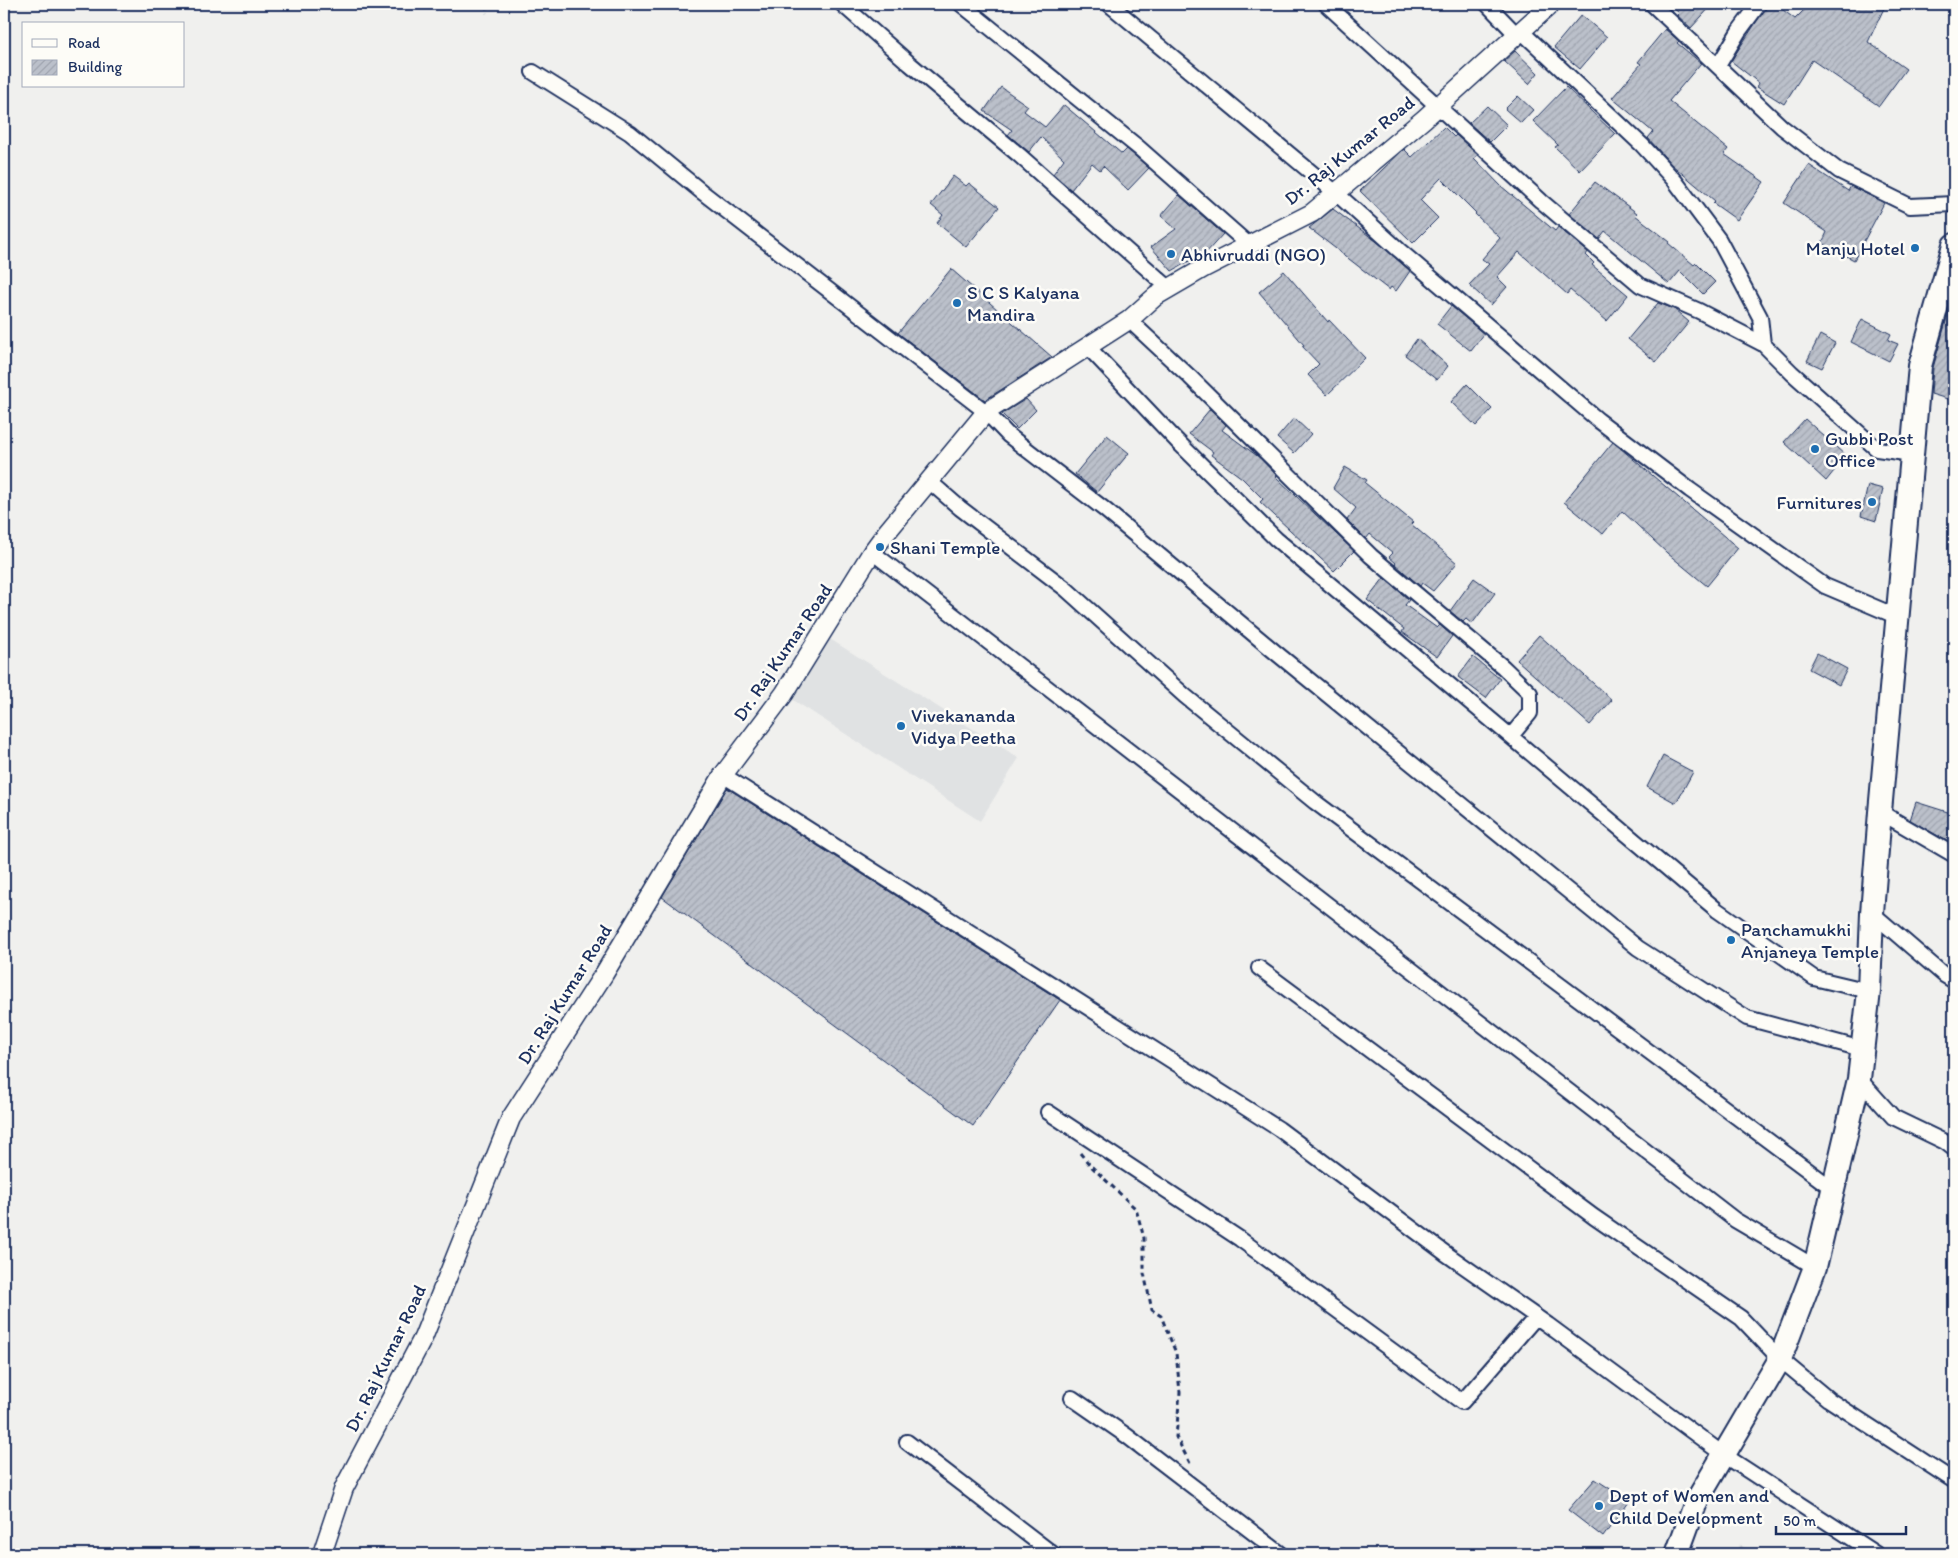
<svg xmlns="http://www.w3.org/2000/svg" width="1958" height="1558" viewBox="0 0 1958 1558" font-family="Itim,sans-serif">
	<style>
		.built { fill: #e0e2e3 }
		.industrial { fill: url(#industrial-furrows) }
		.building { fill: url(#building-hatch); stroke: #1b2f5e }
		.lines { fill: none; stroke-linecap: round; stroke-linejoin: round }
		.minor-casing { stroke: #1b2f5e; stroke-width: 18 }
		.tertiary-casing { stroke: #1b2f5e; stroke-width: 21 }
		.primary-casing { stroke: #1b2f5e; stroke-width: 26 }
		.path { stroke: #1b2f5e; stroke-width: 3; stroke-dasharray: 5 4; stroke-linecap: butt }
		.minor { stroke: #fdfcf7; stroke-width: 14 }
		.tertiary { stroke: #fdfcf7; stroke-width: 18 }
		.primary { stroke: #fdfcf7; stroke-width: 22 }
		.poi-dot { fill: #1f6fb2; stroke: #fdfcf7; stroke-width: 2 }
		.labels { text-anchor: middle; stroke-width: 5; stroke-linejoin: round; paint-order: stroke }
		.street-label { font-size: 19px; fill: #1b2f5e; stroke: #fdfcf7 }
		.poi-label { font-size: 19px; fill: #1b2f5e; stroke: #fdfcf7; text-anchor: start }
	</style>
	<defs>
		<pattern id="industrial-furrows" width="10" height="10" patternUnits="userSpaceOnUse" patternTransform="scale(1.25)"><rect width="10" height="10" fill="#e0e2e3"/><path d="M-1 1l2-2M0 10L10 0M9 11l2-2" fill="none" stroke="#c0c2c5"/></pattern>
		<pattern id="building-hatch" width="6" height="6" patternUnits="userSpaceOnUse" patternTransform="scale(1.25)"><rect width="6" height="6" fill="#bbc0ca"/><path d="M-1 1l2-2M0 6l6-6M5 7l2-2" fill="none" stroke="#a0a5b0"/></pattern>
	</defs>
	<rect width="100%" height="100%" fill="#f0f0ee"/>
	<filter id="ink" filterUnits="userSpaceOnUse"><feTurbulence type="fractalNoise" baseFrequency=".02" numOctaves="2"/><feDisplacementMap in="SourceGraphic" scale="10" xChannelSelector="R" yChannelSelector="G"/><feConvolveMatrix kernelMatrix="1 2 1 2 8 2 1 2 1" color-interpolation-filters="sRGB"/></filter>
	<g filter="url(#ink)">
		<path class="built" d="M822 634 1019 758 980 821 784 694Z"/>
		<path class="industrial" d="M1739 1544 1755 1554H1736Z"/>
		<path class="building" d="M1669 4H1713L1691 28 1677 15 1679 13Z
			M1768 4H1775L1795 19 1810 4H1886L1868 42 1906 69 1879 106 1812 60 1784 104 1757 87 1759 83 1731 61Z
			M1581 15 1607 37 1580 69 1554 47Z
			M1665 29 1679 41 1677 43 1701 63 1669 101 1728 149 1724 154 1764 182 1737 220 1713 203 1715 201 1671 164 1648 138 1653 132 1612 98 1641 64 1638 62Z
			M1515 51 1538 73 1529 84 1504 61Z
			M1001 87 1028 106 1024 111 1045 127 1064 105 1122 154 1127 149 1149 168 1128 190 1103 166 1100 170 1092 163 1071 190 1053 174 1064 159 1041 137 1029 152 1008 135 1012 130 984 111Z
			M1566 87 1615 134 1580 171 1555 147 1558 145 1533 121Z
			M1518 96 1533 110 1521 123 1505 109Z
			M1487 106 1507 125 1490 142 1469 123Z
			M1444 127 1454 137 1456 135 1478 155 1474 158 1501 186 1555 231 1558 227 1588 252 1586 255 1594 263 1592 265 1628 295 1607 321 1570 290 1567 294 1519 252 1497 277 1507 287 1491 305 1469 285 1489 264 1482 259 1500 238 1475 214 1476 213 1441 178 1420 200 1438 218 1413 243 1360 191 1404 149 1412 157Z
			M1809 165 1848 191 1851 186 1884 203 1854 260 1822 243 1827 232 1784 203Z
			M953 176 966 186 969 183 999 207 966 247 937 223 943 215 931 205Z
			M1595 182 1637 213 1635 215 1670 242 1668 243 1694 265 1696 263 1715 282 1703 294 1680 271 1669 284 1605 231 1599 239 1569 214Z
			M1179 195 1223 234 1205 254 1203 253 1172 271 1151 247 1176 229 1161 216Z
			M1333 209 1380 244 1410 271 1396 291 1391 287 1389 290 1309 228Z
			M951 269 1052 357 985 400 898 333Z
			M1284 271 1328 322 1329 320 1365 358 1327 395 1308 375 1319 364 1302 346 1304 345 1259 292Z
			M1952 300H1954V401L1931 394 1933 368Z
			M1658 303 1674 309 1689 322 1656 362 1628 339Z
			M1451 306 1484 334 1471 351 1437 324Z
			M1862 319 1891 334 1888 340 1898 344 1889 361 1851 342Z
			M1820 335 1835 343 1822 368 1807 361Z
			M1417 339 1448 366 1437 380 1405 355Z
			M1467 384 1492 409 1476 426 1451 402Z
			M1026 399 1036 410 1017 429 1002 414Z
			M1210 409 1226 425 1222 430 1260 458 1277 476 1276 477 1354 551 1334 571 1260 502 1263 499 1242 478 1211 455 1213 452 1189 434Z
			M1294 418 1311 434 1294 453 1277 438Z
			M1805 419 1846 456 1826 481 1784 442Z
			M1107 435 1129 453 1097 492 1075 474Z
			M1613 442 1738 548 1707 586 1667 553 1622 511 1603 534 1564 502Z
			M1345 467 1367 480 1365 483 1413 522 1411 524 1457 563 1433 591 1422 583 1420 586 1395 564 1396 563 1389 557 1393 553 1370 534 1366 539 1347 520 1356 508 1333 488Z
			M1868 485 1883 489 1876 521 1861 516Z
			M1384 578 1409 600 1405 605 1437 628 1440 625 1452 636 1437 657 1402 632 1404 629 1367 600Z
			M1474 578 1495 593 1472 624 1466 619 1463 622 1450 611Z
			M1539 635 1612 700 1590 725 1517 660Z
			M1817 653 1847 669 1839 685 1809 669Z
			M1473 657 1500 679 1486 698 1458 677Z
			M1663 756 1693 772 1676 803 1647 787Z
			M727 788 1060 1000 973 1126 662 897Z
			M1916 802 1954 814V845L1910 820Z
			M1595 1479 1629 1501 1603 1537 1568 1510Z"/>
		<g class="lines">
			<defs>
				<path id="minor" d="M842 4 910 64 1019 155 1170 289
					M961 4 1139 148 1249 245
					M1109 4 1336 193 1399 250 1598 420 1690 490 1825 586 1898 617
					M1326 4 1541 201 1640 285 1699 311 1763 344 1792 373 1877 449 1912 454
					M1487 4 1517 35
					M1652 4 1782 127 1839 171 1910 206 1954 204
					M1521 31 1642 145 1675 181 1719 240 1760 317 1763 344
					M1718 66 1739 31 1759 4
					M533 72 630 133 702 192 986 412 1008 435 1104 509 1275 652 1638 948 1747 1018 1862 1049
					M1129 320 1190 377 1371 556 1503 667 1530 693V713L1511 736
					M1087 346 1177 441 1276 539 1717 910 1814 978 1869 991
					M929 481 960 508 1066 589 1185 696 1315 802 1833 1189
					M872 552 1735 1220 1815 1267
					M723 775 1279 1129 1445 1253 1548 1325 1724 1455 1876 1554
					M1880 812 1954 855
					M1872 913 1944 975 1954 981
					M1259 968 1594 1217 1741 1318 1780 1359 1828 1399 1954 1481
					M1859 1079 1893 1117 1945 1142 1954 1149
					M1048 1112 1240 1239 1462 1402 1536 1317
					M1072 1398 1127 1436 1281 1554
					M907 1442 1053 1554"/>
				<path id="tertiary" d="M322 1554 344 1488 423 1338 511 1118 604 974 723 775 784 694 872 552 886 533 986 412 1129 320 1156 296 1204 268 1312 213 1424 119 1551 4"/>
				<path id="primary" d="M1677 1554 1696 1502 1780 1359 1815 1267 1859 1079 1869 991 1872 913 1880 812 1920 366 1954 245"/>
			</defs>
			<use href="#minor" class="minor-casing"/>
			<use href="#tertiary" class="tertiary-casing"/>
			<use href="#primary" class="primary-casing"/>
			<path class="path" d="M486 4 487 13
				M1080 1153 1090 1165 1136 1209 1144 1238V1273L1152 1310 1161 1316 1176 1353 1180 1392 1176 1437 1191 1465"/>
			<use href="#minor" class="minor"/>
			<use href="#tertiary" class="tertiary"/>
			<use href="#primary" class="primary"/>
		</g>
	</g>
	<g class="poi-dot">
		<circle cx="1915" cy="248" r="5"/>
		<circle cx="1171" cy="254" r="5"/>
		<circle cx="957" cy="303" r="5"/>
		<circle cx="1815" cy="449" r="5"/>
		<circle cx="1872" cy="502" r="5"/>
		<circle cx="880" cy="547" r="5"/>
		<circle cx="901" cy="726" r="5"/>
		<circle cx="1731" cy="940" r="5"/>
		<circle cx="1599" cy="1506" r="5"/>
	</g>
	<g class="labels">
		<g class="street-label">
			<text transform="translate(1349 150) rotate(-39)" y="7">Dr. Raj Kumar Road</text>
			<text transform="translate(782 652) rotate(-56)" y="7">Dr. Raj Kumar Road</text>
			<text transform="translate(564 994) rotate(-58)" y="7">Dr. Raj Kumar Road</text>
			<text transform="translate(385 1358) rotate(-64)" y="7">Dr. Raj Kumar Road</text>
		</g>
		<g class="poi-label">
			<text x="1905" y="255" text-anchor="end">Manju Hotel</text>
			<text x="1181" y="261">Abhivruddi (NGO)</text>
			<text x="967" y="299">S C S Kalyana<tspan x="967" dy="22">Mandira</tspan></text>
			<text x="1825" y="445">Gubbi Post<tspan x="1825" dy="22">Office</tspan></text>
			<text x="1862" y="509" text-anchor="end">Furnitures</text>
			<text x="890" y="554">Shani Temple</text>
			<text x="911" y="722">Vivekananda<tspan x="911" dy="22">Vidya Peetha</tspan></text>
			<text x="1741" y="936">Panchamukhi<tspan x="1741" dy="22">Anjaneya Temple</tspan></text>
			<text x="1609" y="1502">Dept of Women and<tspan x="1609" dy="22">Child Development</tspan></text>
		</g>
	</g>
	<rect width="1958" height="1558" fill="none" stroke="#fdfcf7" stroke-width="20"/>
	<rect x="10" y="10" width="1938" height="1538" fill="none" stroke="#1b2f5e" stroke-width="2" filter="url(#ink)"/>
	<rect x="22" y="22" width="162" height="65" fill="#fdfcf7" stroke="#a3aaba"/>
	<rect x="32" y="39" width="25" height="8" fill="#fdfcf7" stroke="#a3aaba"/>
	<text x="68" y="48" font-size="15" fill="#1b2f5e">Road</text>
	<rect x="32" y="60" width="25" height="15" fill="url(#building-hatch)" stroke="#a3aaba"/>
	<text x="68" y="72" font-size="15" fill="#1b2f5e">Building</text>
	<path d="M1776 1526v8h130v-8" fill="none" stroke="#1b2f5e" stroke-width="2.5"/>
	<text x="1783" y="1526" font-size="15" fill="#1b2f5e" stroke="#fdfcf7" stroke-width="4" paint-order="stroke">50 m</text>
</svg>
